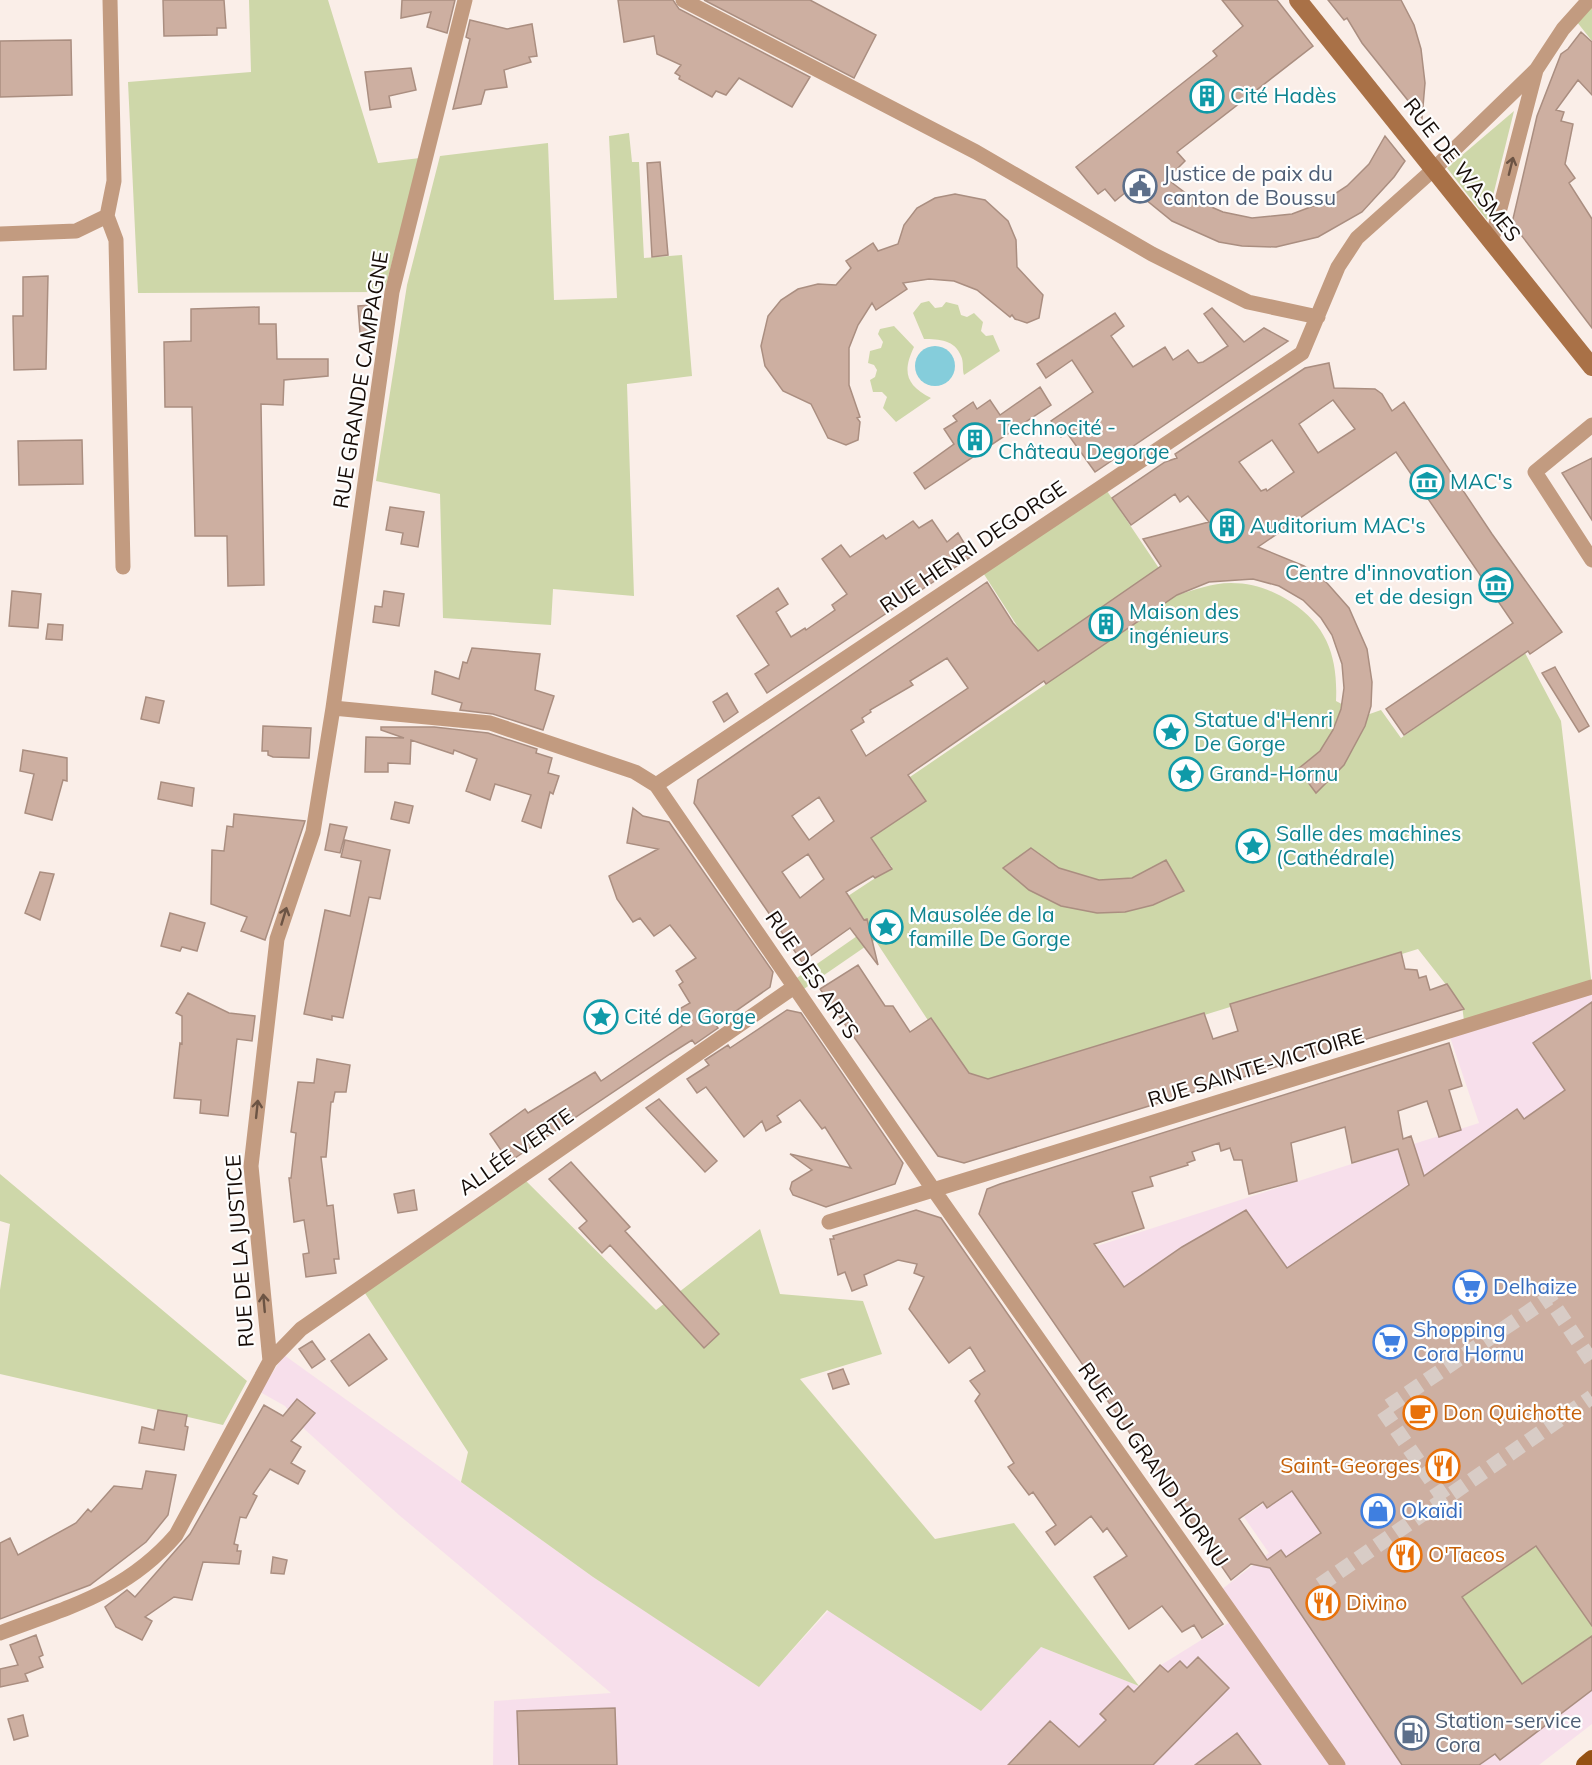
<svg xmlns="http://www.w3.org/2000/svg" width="1592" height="1765" viewBox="0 0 1592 1765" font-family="Mulish,sans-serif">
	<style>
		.commercial { fill: #f7dfeb }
		.green { fill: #ced7a9 }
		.water { fill: #85cddb }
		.building { fill: #cdafa1; stroke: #aa8e80; stroke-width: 1.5; fill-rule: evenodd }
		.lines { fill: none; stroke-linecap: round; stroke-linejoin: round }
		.street-tunnel { stroke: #d8ccc6; stroke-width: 15; stroke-dasharray: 15 8; stroke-linecap: butt }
		.street { stroke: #c29b80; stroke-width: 15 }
		.secondary { stroke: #a97147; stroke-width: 18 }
		.primary { stroke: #955113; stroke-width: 18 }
		.oneway { stroke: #6c5444 }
		.labels { text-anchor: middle; stroke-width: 4.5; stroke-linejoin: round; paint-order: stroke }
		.culture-label { font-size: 21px; fill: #0d838f; stroke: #fefefe; text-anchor: start }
		.street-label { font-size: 21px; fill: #160c07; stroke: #fefefe }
		.service-label { font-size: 21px; fill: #4e5e75; stroke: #fefefe; text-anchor: start }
		.shop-label { font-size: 21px; fill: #366cbe; stroke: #fefefe; text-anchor: start }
		.food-label { font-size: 21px; fill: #c56008; stroke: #fefefe; text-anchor: start }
	</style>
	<rect width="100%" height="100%" fill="#faeee8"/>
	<path class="commercial" d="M1592 988V1724L1539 1765H493L494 1701 611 1693 399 1515 301 1426 285 1406 260 1392 284 1355 593 1577 759 1686 831 1608 1041 1647 1139 1686 1161 1665 1235 1619 1217 1593 1269 1553 1244 1517 1269 1500 1097 1246 1479 1123 1448 1031Z"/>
	<path class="green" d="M249 0H328L378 163 420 158 384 292 138 293 128 82 251 72Z
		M1592 0V41L1577 22Z
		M1514 111 1487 220 1447 168Z
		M629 133 632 162H639L644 258 682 255 692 376 627 384 634 596 553 589 551 625 443 618 440 494 376 481 407 285 440 156 548 143 554 300 617 298 609 136Z
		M929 301 935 308 942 307 946 302 958 305 961 315 967 317 974 313 983 322 981 331 986 336 993 335 1000 351 964 375C962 369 964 362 961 356 955 340 939 339 924 339L913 313 921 303Z
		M894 326 914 347C902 372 906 385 931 398L896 422 883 408 887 397 882 392H873L870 380 875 377 877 370 874 365 868 363 870 351 881 348 883 342 878 334 880 329Z
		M1103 485 1177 595C1195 590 1211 583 1231 583 1254 583 1272 590 1291 602 1328 626 1338 659 1336 701L1364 716 1381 710 1401 738 1524 651 1561 721 1592 987 1464 1021 1462 1005 1418 949 994 1080 966 1078 875 940 798 993 791 982 870 927 848 896 892 867 871 838 907 779 1046 684 1028 656 1032 649 980 568Z
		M0 1174 247 1381 223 1425 0 1374V1290L10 1224 0 1221Z
		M520 1175 656 1310 760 1229 780 1294 863 1301 882 1354 800 1379 935 1539 1014 1523 1139 1686 1041 1647 981 1711 827 1610 759 1687 593 1577 461 1482 468 1452 361 1287Z
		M1536 1546 1592 1626V1636L1522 1684 1462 1597Z"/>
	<path class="water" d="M915 366a20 20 0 1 1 40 0a20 20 0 1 1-40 0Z"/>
	<path class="building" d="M163 0H224L226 28H217V35L164 36Z
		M402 0H455L447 33 427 27 431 12 401 18Z
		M618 0H673L679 9 810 77 792 107 739 78 726 95 716 91 712 97 679 79 680 76 675 73 681 65 657 54 654 36 624 42Z
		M704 0H810L876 35 854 78Z
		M1222 0H1277L1313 46 1177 152 1185 161 1167 179 1195 200 1223 212 1252 218 1292 214 1321 203 1347 186 1369 164 1385 136 1405 161 1394 177 1362 212 1318 237 1276 247 1242 246 1219 242 1172 221 1146 200 1143 202 1131 188 1115 201 1105 189 1098 194 1076 167 1217 56 1213 51 1243 26Z
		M1328 0H1401L1414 25 1421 49 1425 83 1422 118 1362 43 1347 18 1344 20Z
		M470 20 507 29 532 24 537 56 529 57 531 62 504 70 507 87 485 90 481 104 453 109 470 39 466 37Z
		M1581 32 1592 42V95L1578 80 1556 110 1564 112 1561 121 1573 124 1565 164 1575 178 1569 183 1592 219V328L1512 223 1537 116 1561 54 1568 49Z
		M71 40 72 95 0 97V41Z
		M411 68 416 90 389 96 391 107 370 110 365 72Z
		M660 162 668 255 652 257 647 163Z
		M955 194 985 200 1008 221 1016 240 1017 267 1043 295 1039 318 1027 323 1015 319 1012 315 1010 317 977 290 954 281 929 279 903 283 907 289 876 310 872 303 858 325 849 348V385L860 417 857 418 860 422 858 440 846 445 828 438 811 404 783 391 765 366 761 346 768 316 781 300 798 289 818 284 836 285 851 268 846 261 873 243 878 251 898 244 904 225 917 208 935 198Z
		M48 276 46 369 14 370 13 316H23V277Z
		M372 305 374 332 360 333 358 306Z
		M259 307V324H276L277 359H328V376L284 380 283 405 261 404 264 585 228 586 227 536H195L192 407H165L164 342 191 341V309Z
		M1212 308 1244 342 1264 328 1288 341 1095 472 1067 433 1061 437 1051 421 1093 392 1072 360 1046 378 1037 364 1115 313 1124 326 1111 336 1133 367 1165 347 1173 360 1188 350 1198 363 1203 362 1228 346 1204 314Z
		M1329 363 1334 388 1375 389 1382 394 1392 411 1404 402 1492 534 1562 632 1530 654 1528 651 1404 735 1386 709 1513 623 1396 452 1258 547 1304 566 1327 583 1349 608 1367 649 1372 682 1371 706 1365 726 1344 765 1316 793 1298 769 1320 751 1333 730 1341 709 1344 688 1342 664 1332 635 1321 618 1303 600 1279 586 1253 579 1209 582 1177 595 1046 684 1044 681 908 775 926 801 871 838 892 869 875 878 873 876 846 892 864 920 867 919 878 965 850 928 802 962 694 803 698 780 987 582 1013 623 1038 651 1161 566 1143 539 1209 522 1188 496 1180 502 1175 494 1131 525 1112 498 1165 462 1177 458 1175 454 1305 368ZM1333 400 1355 429 1318 453 1299 424ZM1272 440 1294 472 1267 491 1266 489 1261 491 1239 462ZM947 658 968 688 866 756 851 730 864 722 862 718 871 712 870 710 913 685 910 681ZM819 797 834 821 809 840 792 816ZM808 854 824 879 800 898 782 872Z
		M1040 387 1051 405 925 489 914 473 954 444 944 429 957 421 953 416 973 402 977 409 990 400 1000 415Z
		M82 440 83 484 19 485 18 441Z
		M1592 458V520L1562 473Z
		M390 507 424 512 418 547 401 544 403 533 386 530Z
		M932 520 947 542 958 533 972 556 767 693 755 674 769 665 737 616 778 588 788 604 776 612 791 637 805 628 806 630 835 610 832 605 847 594 822 559 841 545 850 557 883 535 886 539 913 521 919 528Z
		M12 591 41 594 38 628 9 626Z
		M384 591 404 594 399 626 373 622 375 606 382 607Z
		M48 624 63 625 62 640 46 639Z
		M472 648 540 654 535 690 554 696 543 730 493 714 460 710 462 703 432 694 435 671 459 679 463 662 467 663Z
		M1555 667 1589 726 1579 732 1542 673Z
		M727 693 738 712 724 722 713 702Z
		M146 697 164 701 159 723 141 719Z
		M263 726 311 728 309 758 273 757 268 755V751H262Z
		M381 727H434L488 733 537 749 536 753 552 758 548 773 559 776 553 794 550 792 541 828 522 821 531 795 495 784 490 800 466 791 477 759 454 750 453 754 411 740 410 764 388 763V772H365L366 737 404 738 381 730Z
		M23 750 67 758V781L63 780 52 820 25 813 34 774 20 771Z
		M161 782 194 788 192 806 158 799Z
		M395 802 413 806 409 823 391 819Z
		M633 808 643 816 669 822 773 972 770 987 716 1025 718 1028 695 1044 692 1040 670 1054 509 1162 490 1134 525 1109 528 1113 595 1072 601 1081 682 1026 674 1012 690 1003 679 985 683 982 676 971 696 958 670 925 654 936 640 918 633 922 617 899 609 876 658 849 627 843Z
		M234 814 305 821 265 940 241 931 247 917 211 904 212 850 224 851 227 826 233 827Z
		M330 824 347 827 340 853 325 850Z
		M345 840 390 850 380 899 369 897 343 1018 332 1016V1020L304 1014 325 910 350 916 361 861 341 857Z
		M1031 848 1059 868 1099 880 1132 878 1166 860 1184 891 1153 905 1125 912 1097 913 1061 906 1029 890 1003 868Z
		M40 872 54 874 40 920 25 913Z
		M170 913 205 923 197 951 182 947 180 951 161 946Z
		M1401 952 1405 969 1417 970 1419 978 1426 976 1430 990 1447 984 1464 1009 964 1163 938 1156 820 989 858 965 885 1006H893L910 1032 931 1018 969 1073 988 1079 1204 1013 1213 1039 1238 1031 1230 1004Z
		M188 993 229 1013 255 1016 252 1041 237 1039 228 1116 200 1113 201 1100 174 1098 180 1043 182 1044V1016L176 1013Z
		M1592 1002V1626L1536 1546 1462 1597 1522 1684 1592 1636V1690L1500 1760 1495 1754 1479 1765H1402L1270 1568 1251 1564 1231 1580 979 1214 987 1189 1000 1184 1449 1043 1462 1086 1449 1090 1461 1130 1439 1137 1427 1101 1398 1111 1403 1139 1411 1136 1424 1176 1517 1109 1524 1119 1565 1090 1533 1043ZM1345 1127 1352 1163 1398 1149 1409 1185 1287 1268 1246 1210 1182 1247 1124 1287 1094 1244 1144 1228 1132 1192 1153 1186 1150 1177 1188 1165 1187 1163 1195 1160 1192 1152 1219 1143 1221 1151 1230 1148 1234 1160H1242L1249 1194 1297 1181 1291 1143ZM1292 1491 1321 1533 1286 1557 1281 1550 1267 1560 1239 1519 1263 1502 1267 1508Z
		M787 1010 801 1013 903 1163 895 1184 826 1207 793 1195 790 1189 792 1182 812 1170 790 1154 851 1168 825 1127 822 1129 800 1100 777 1116 781 1122 766 1131 762 1121 744 1137 706 1087 697 1093 687 1079 709 1065 705 1060 728 1045 730 1048Z
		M317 1059 350 1065 346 1092H335L333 1102H331L326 1157H321L327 1206 333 1205 339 1259H334L336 1273 306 1277 303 1254 309 1253 304 1220 294 1222 289 1178H291L296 1133 291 1132 298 1082 314 1083Z
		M659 1099 717 1161 705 1172 646 1108Z
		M571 1162 630 1227 625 1231 719 1334 704 1348 610 1245 602 1253 579 1228 587 1221 549 1179Z
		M414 1190 417 1210 398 1213 394 1194Z
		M916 1210 941 1218 1223 1624 1202 1638 1194 1625 1182 1632 1162 1606 1129 1629 1094 1577 1127 1556 1107 1528 1103 1532 1091 1516 1055 1545 1046 1532 1056 1525 1033 1492 1029 1495 1008 1467 1014 1463 975 1401 980 1394 970 1381 985 1371 970 1347 949 1363 909 1309 924 1277 914 1273 917 1264 898 1260 864 1275 867 1285 852 1291 845 1272 838 1275 830 1239H834L833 1236Z
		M369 1334 387 1359 349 1386 331 1361Z
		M312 1341 325 1359 312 1368 299 1349Z
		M843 1369 849 1384 833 1389 828 1374Z
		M297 1399 315 1413 291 1441 301 1447 291 1463 305 1471 298 1484 270 1469 253 1494 257 1496 246 1518 240 1517 234 1544 238 1545 237 1551H241L239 1564 203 1562 192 1600 174 1597 145 1617 152 1621 142 1640 116 1627 105 1607 127 1590 135 1597 190 1534 264 1405 283 1416Z
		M158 1410 187 1415 185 1426 188 1427 184 1450 139 1443 142 1427 154 1430Z
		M146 1471 176 1475 168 1515 146 1542 90 1585 0 1619V1543L10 1538 18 1555 76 1523 88 1509 91 1512 114 1486 142 1489Z
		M273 1557 287 1560 284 1574 271 1573Z
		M36 1635 43 1655 39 1657 43 1667 25 1674 28 1681 0 1687V1669L18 1665 10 1645Z
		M1198 1657 1229 1688 1153 1765H1008L1050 1721 1079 1747 1106 1720 1100 1714 1128 1686 1134 1692 1160 1665 1168 1672 1180 1661 1187 1668Z
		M615 1708 617 1765H519L517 1711Z
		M23 1715 28 1736 14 1740 8 1719Z
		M1237 1733 1261 1765H1195Z"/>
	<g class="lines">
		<path class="street-tunnel" d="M1444 1499 1383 1410 1549 1298 1592 1362
			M1320 1585 1592 1397"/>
		<path class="street" d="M683 0 976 152 1152 254 1248 302 1318 317
			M107 216 116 240 123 567
			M0 234 76 231 107 216 114 181 110 0
			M1491 243 1536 70
			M1592 425 1535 472 1592 560
			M333 708 490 723 635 772 656 785 933 1189 1338 1765
			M656 785 1302 353 1338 267 1357 238 1434 169 1536 70 1563 29 1589 0
			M829 1222 1592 987
			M270 1361 251 1166 277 939 313 832 333 708 392 292 465 0
			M0 1633C68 1607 126 1593 176 1535L270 1361 301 1329 794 987"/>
		<path class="secondary" d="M1298 0 1592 367"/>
		<path class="primary" d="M1585 1765 1592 1759"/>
	</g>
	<defs><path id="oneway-shaft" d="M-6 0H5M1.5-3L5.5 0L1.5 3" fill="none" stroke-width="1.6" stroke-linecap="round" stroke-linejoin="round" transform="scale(1.5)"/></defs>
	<g class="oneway">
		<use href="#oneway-shaft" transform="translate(1511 166) rotate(-76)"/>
		<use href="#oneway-shaft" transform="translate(284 916) rotate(-73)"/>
		<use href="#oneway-shaft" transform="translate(257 1109) rotate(-84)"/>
		<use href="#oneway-shaft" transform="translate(264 1303) rotate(-95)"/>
	</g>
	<defs>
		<symbol id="building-ring" viewBox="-11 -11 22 22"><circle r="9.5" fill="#fefefe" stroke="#0f9aa8" stroke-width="1.5"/><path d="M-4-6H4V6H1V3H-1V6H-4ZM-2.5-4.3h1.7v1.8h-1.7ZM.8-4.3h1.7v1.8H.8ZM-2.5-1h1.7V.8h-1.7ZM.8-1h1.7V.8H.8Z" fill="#0f9aa8"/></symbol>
		<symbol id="civic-ring" viewBox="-11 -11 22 22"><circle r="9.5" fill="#fefefe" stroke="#5c6f8a" stroke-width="1.5"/><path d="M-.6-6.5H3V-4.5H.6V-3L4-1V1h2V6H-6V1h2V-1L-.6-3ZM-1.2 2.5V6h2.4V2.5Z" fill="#5c6f8a"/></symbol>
		<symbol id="museum-ring" viewBox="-11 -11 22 22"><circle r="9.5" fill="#fefefe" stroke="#0f9aa8" stroke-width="1.5"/><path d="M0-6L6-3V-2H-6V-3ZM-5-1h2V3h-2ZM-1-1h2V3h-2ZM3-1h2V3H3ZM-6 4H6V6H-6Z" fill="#0f9aa8"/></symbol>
		<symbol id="sight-ring" viewBox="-11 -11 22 22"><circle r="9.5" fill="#fefefe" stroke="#0f9aa8" stroke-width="1.5"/><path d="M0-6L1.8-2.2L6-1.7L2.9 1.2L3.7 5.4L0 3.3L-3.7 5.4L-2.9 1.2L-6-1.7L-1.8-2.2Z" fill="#0f9aa8"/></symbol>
		<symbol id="supermarket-ring" viewBox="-11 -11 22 22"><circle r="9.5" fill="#fefefe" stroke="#3f7fe0" stroke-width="1.5"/><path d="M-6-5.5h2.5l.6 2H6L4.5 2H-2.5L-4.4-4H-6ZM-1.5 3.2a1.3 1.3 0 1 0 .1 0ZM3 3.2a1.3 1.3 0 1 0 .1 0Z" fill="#3f7fe0"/></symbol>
		<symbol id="cafe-ring" viewBox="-11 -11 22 22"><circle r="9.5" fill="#fefefe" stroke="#e8710a" stroke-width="1.5"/><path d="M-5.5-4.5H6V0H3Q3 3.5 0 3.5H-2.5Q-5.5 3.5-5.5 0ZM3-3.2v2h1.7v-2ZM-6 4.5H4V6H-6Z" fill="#e8710a"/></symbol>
		<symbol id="restaurant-ring" viewBox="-11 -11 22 22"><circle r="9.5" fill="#fefefe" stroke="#e8710a" stroke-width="1.5"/><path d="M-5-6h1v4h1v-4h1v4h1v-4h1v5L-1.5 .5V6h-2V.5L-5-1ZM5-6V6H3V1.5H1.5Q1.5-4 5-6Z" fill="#e8710a"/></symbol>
		<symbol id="shop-ring" viewBox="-11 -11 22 22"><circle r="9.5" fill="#fefefe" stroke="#3f7fe0" stroke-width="1.5"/><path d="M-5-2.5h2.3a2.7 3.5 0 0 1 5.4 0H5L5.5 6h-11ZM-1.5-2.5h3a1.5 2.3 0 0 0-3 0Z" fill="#3f7fe0"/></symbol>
		<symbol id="fuel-ring" viewBox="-11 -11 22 22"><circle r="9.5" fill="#fefefe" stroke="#5c6f8a" stroke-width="1.5"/><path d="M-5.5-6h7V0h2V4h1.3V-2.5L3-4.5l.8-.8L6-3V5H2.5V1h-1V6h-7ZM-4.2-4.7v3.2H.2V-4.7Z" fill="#5c6f8a"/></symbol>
	</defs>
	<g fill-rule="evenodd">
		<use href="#building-ring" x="1188" y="77" width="38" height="38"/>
		<use href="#civic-ring" x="1121" y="167" width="38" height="38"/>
		<use href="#building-ring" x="956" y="421" width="38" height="38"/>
		<use href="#museum-ring" x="1408" y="463" width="38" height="38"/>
		<use href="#building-ring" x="1208" y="507" width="38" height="38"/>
		<use href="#museum-ring" x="1477" y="566" width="38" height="38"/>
		<use href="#building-ring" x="1087" y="605" width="38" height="38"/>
		<use href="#sight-ring" x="1152" y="713" width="38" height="38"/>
		<use href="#sight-ring" x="1167" y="755" width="38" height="38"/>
		<use href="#sight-ring" x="1234" y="827" width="38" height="38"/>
		<use href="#sight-ring" x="867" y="908" width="38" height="38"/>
		<use href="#sight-ring" x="582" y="998" width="38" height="38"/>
		<use href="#supermarket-ring" x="1451" y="1268" width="38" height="38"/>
		<use href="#supermarket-ring" x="1371" y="1323" width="38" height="38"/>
		<use href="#cafe-ring" x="1401" y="1394" width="38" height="38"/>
		<use href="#restaurant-ring" x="1424" y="1447" width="38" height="38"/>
		<use href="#shop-ring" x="1359" y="1492" width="38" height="38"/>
		<use href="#restaurant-ring" x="1386" y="1536" width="38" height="38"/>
		<use href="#restaurant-ring" x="1304" y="1584" width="38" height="38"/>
		<use href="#fuel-ring" x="1393" y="1714" width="38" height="38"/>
	</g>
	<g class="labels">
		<g class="culture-label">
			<text x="1230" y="103">Cité Hadès</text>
			<text x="998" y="435">Technocité -<tspan x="998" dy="24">Château Degorge</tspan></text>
			<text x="1450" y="489">MAC's</text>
			<text x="1250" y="533">Auditorium MAC's</text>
			<text x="1473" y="580" text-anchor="end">Centre d'innovation<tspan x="1473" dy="24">et de design</tspan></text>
			<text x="1129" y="619">Maison des<tspan x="1129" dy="24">ingénieurs</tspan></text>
			<text x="1194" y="727">Statue d'Henri<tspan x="1194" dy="24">De Gorge</tspan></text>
			<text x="1209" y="781">Grand-Hornu</text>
			<text x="1276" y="841">Salle des machines<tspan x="1276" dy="24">(Cathédrale)</tspan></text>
			<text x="909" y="922">Mausolée de la<tspan x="909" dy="24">famille De Gorge</tspan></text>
			<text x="624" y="1024">Cité de Gorge</text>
		</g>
		<g class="street-label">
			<text transform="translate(1462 170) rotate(52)" y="7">RUE DE WASMES</text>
			<text transform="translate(361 380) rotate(-81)" y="7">RUE GRANDE CAMPAGNE</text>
			<text transform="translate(973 547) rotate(-34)" y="7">RUE HENRI DEGORGE</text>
			<text transform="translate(812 975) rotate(56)" y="7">RUE DES ARTS</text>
			<text transform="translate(1256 1068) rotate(-17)" y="7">RUE SAINTE-VICTOIRE</text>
			<text transform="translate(516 1152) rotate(-35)" y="7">ALLÉE VERTE</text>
			<text transform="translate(240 1251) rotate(-94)" y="7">RUE DE LA JUSTICE</text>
			<text transform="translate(1153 1465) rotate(55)" y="7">RUE DU GRAND HORNU</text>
		</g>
		<g class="service-label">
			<text x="1163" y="181">Justice de paix du<tspan x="1163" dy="24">canton de Boussu</tspan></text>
			<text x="1435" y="1728">Station-service<tspan x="1435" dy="24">Cora</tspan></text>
		</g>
		<g class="shop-label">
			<text x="1493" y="1294">Delhaize</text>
			<text x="1413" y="1337">Shopping<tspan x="1413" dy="24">Cora Hornu</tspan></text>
			<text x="1401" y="1518">Okaïdi</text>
		</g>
		<g class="food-label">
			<text x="1443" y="1420">Don Quichotte</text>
			<text x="1420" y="1473" text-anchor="end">Saint-Georges</text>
			<text x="1428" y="1562">O'Tacos</text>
			<text x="1346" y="1610">Divino</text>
		</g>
	</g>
</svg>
